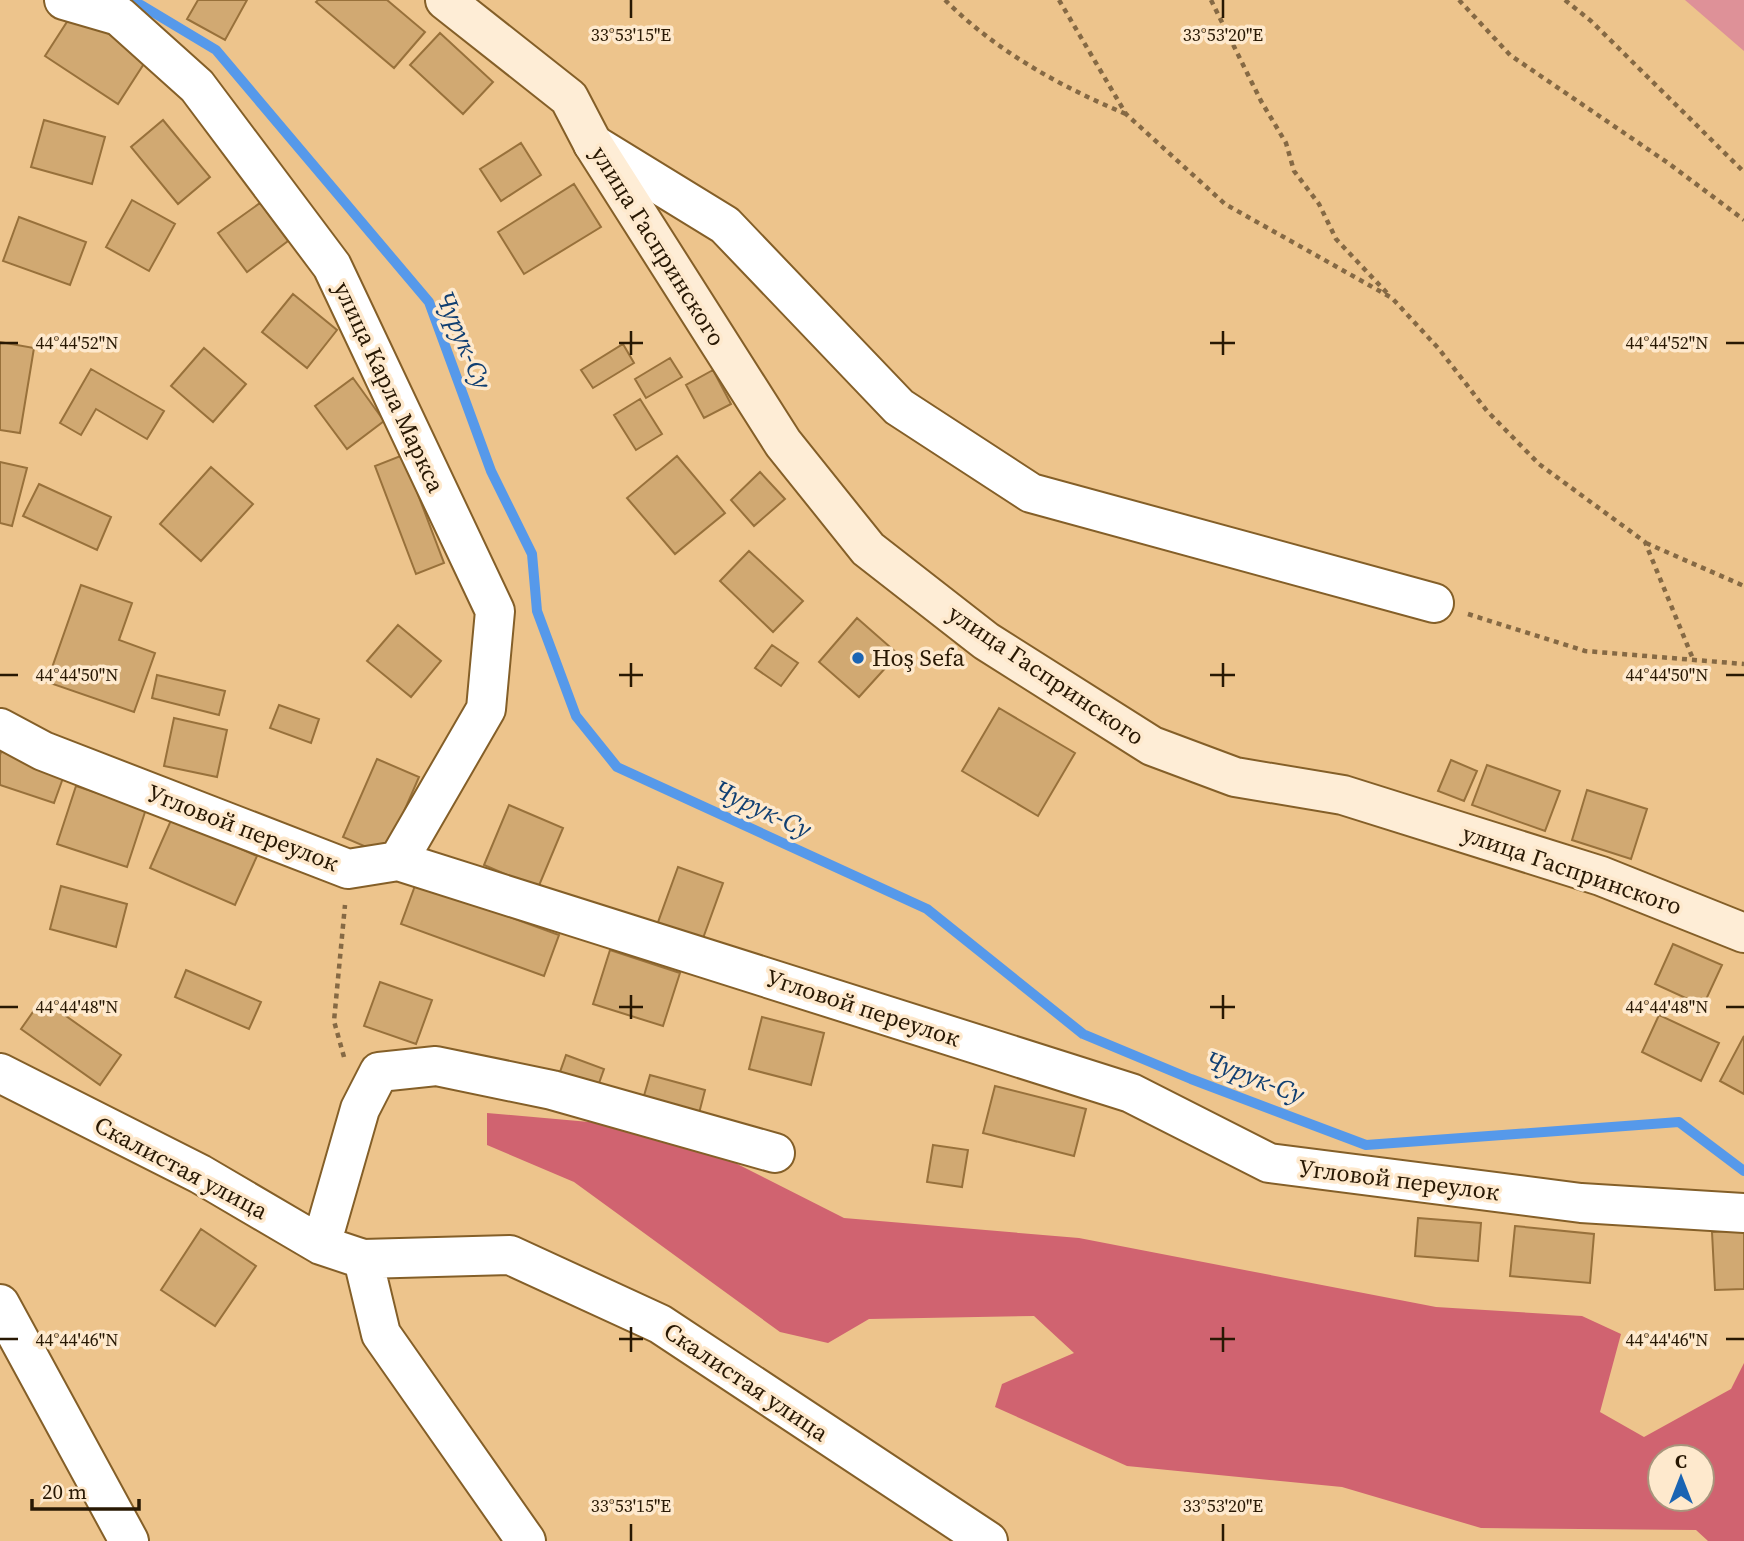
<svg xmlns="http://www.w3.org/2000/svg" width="1744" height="1541" viewBox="0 0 1744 1541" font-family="'Source Serif 4',serif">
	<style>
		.green { fill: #de9198 }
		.forest { fill: #d06370; fill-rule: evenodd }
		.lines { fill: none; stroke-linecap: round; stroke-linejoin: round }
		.stream { stroke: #5699ea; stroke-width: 10 }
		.building { fill: #d1a972; stroke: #98713b; stroke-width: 2 }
		.minor-casing { stroke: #845f28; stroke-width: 42 }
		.secondary-casing { stroke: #845f28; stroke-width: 42 }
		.path { stroke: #856944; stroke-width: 4.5; stroke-dasharray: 5 5; stroke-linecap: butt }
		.minor { stroke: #fff; stroke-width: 38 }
		.secondary { stroke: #feedd6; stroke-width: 38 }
		.ticks { fill: none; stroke: #281803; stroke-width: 2.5 }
		.poi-dot { fill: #1a64b3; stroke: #fee9cd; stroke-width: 2.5 }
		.labels { text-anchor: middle; stroke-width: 7; stroke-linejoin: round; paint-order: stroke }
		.street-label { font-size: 24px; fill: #281803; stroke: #fee9cd }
		.poi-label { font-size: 24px; fill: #281803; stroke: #fee9cd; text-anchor: start }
		.water-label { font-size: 26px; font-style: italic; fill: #103f72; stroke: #fee9cd }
		.ticks-label { font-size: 18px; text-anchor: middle; fill: #281803; stroke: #fee9cd; stroke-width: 7; stroke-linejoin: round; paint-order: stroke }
	</style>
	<rect width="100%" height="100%" fill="#edc48c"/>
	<path class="green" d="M1685 0H1744V51Z"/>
	<path class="forest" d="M487 1113 668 1129 844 1218 1079 1238 1436 1307 1582 1316 1621 1334 1600 1412 1644 1437 1731 1389 1744 1363V1541H1708L1696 1530 1481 1528 1342 1487 1127 1466 995 1407 1002 1384 1074 1353 1034 1316 869 1319 828 1343 780 1332 574 1182 487 1145ZM1660 1457H1702V1499H1660Z"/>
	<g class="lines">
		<path class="stream" d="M126 0 141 5 216 50 429 302 491 471 532 554 537 611 576 716 617 767 927 909 1083 1034 1191 1079 1366 1145 1679 1122 1744 1171"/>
	</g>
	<path class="building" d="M198 0H247L225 40 187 19Z
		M318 0H387L425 32 394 68 316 2Z
		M74 11 147 59 118 104 45 56Z
		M440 33 493 82 463 114 410 65Z
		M44 120 105 137 92 184 31 167Z
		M163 120 210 177 178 204 131 147Z
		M521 143 541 175 501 201 480 169Z
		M574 184 601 227 524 274 498 232Z
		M132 200 175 224 149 271 106 247Z
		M260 203 288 241 247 272 218 233Z
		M19 217 86 242 70 285 3 261Z
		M293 294 337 330 307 368 262 332Z
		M0 342 34 348 20 433 0 430Z
		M623 344 634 363 593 388 581 370Z
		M204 348 246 384 213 422 171 386Z
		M670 358 682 377 646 398 635 379Z
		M91 369 164 411 147 439 96 409 81 435 60 423Z
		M713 370 731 404 704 418 686 385Z
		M353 378 384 421 347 449 315 406Z
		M640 399 662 434 636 450 614 415Z
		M403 455 444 563 416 574 375 466Z
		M677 456 725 513 675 554 627 498Z
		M0 462 27 468 12 526 0 523Z
		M211 467 253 504 201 561 160 524Z
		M760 472 785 499 754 526 731 500Z
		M39 484 111 517 97 550 23 516Z
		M749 551 803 601 773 632 720 581Z
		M81 585 132 603 119 640 155 653 134 712 47 682Z
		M857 618 898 654 859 697 819 662Z
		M398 625 441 661 411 697 367 661Z
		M772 645 798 663 781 686 755 668Z
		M157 675 225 691 219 715 152 698Z
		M279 705 319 719 311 743 270 728Z
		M999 708 1075 753 1038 816 962 771Z
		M174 718 227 730 217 777 164 766Z
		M3 746 67 767 54 803 0 785V755Z
		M377 759 419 777 385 855 343 837Z
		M1451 760 1477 771 1464 801 1438 791Z
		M1487 765 1560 791 1545 831 1472 805Z
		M76 786 146 809 127 867 57 844Z
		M1587 790 1647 809 1631 859 1572 840Z
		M509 805 563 828 538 888 484 865Z
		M172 818 257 856 235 905 150 868Z
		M678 867 723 883 702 941 657 925Z
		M416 883 559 935 544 976 401 924Z
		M61 886 127 904 116 947 50 929Z
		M1673 944 1722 965 1703 1006 1655 984Z
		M610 950 680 973 663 1026 593 1004Z
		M186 970 261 1002 249 1029 175 997Z
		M380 982 432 1000 416 1044 364 1026Z
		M42 999 121 1055 100 1085 21 1029Z
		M1659 1015 1719 1043 1701 1081 1642 1052Z
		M762 1017 824 1033 811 1085 749 1069Z
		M1744 1036V1094L1720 1081Z
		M566 1055 604 1069 598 1086 560 1072Z
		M650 1075 705 1090 697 1121 641 1106Z
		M995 1086 1086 1109 1074 1156 983 1133Z
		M933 1145 968 1150 962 1187 927 1182Z
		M1418 1218 1481 1223 1478 1261 1415 1256Z
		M1515 1226 1594 1234 1590 1283 1510 1276Z
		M201 1229 256 1266 215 1326 161 1290Z
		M1744 1230V1289L1715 1290 1712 1232Z"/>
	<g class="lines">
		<defs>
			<path id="minor" d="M64 0 119 16 197 86 332 266 495 611 486 709 398 861
				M593 144 725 225 899 407 1031 493 1434 603
				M0 728 43 751 348 869 398 861 1131 1093 1269 1163 1581 1203 1744 1213
				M0 1073 200 1174 321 1245 363 1259 510 1255 660 1324 988 1541
				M321 1245 360 1109 379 1072 436 1066 552 1090 775 1153
				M363 1259 381 1334 526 1541
				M0 1304 129 1541"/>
			<path id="secondary" d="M445 0 569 98 593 144 783 443 868 549 986 641 1152 746 1235 777 1343 795 1601 876 1744 933"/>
		</defs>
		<use href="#minor" class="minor-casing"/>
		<use href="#secondary" class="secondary-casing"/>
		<path class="path" d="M945 0C996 51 1061 87 1126 114
			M1059 0 1126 114 1225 204 1392 298 1439 349 1487 411 1539 464 1645 542 1693 659
			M1211 0 1261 101 1286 143 1294 171 1319 204 1336 239 1387 293
			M1459 0 1510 55 1668 163 1744 220
			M1565 0 1591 21 1744 172
			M1646 543 1744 586
			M1468 614 1585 651 1744 664
			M344 1057 334 1021 345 905"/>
		<use href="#minor" class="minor"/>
		<use href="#secondary" class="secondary"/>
	</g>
	<path class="ticks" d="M631 0V18M1223 0V18M631 331V355M1223 331V355M0 343H18M619 343H643M1210 343H1235M1726 343H1744M631 663V687M1223 663V687M0 675H18M619 675H643M1210 675H1235M1726 675H1744M631 995V1019M1223 995V1019M0 1007H18M619 1007H643M1210 1007H1235M1726 1007H1744M631 1327V1352M1223 1327V1352M0 1339H18M619 1339H643M1210 1339H1235M1726 1339H1744M631 1524V1541M1223 1524V1541"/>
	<circle class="poi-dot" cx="858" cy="658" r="7"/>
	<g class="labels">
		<g class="street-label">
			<text transform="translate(658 246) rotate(58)" y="8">улица Гаспринского</text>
			<text transform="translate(389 387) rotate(65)" y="8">улица Карла Маркса</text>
			<text transform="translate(1046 675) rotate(34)" y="8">улица Гаспринского</text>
			<text transform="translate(243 828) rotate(21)" y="8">Угловой переулок</text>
			<text transform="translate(1572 870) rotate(19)" y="8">улица Гаспринского</text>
			<text transform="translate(863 1008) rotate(18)" y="8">Угловой переулок</text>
			<text transform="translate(181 1168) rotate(28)" y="8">Скалистая улица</text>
			<text transform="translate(1399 1180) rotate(7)" y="8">Угловой переулок</text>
			<text transform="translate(746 1382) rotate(34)" y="8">Скалистая улица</text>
		</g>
		<g class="poi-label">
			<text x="872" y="666">Hoş Sefa</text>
		</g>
		<g class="water-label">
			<text transform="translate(464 340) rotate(67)" y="9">Чурук-Су</text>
			<text transform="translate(763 809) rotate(25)" y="9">Чурук-Су</text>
			<text transform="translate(1255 1077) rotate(21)" y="9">Чурук-Су</text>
		</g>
	</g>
	<g class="ticks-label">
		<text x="631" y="41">33°53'15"E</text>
		<text x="1223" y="41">33°53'20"E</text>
		<text x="77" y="349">44°44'52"N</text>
		<text x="1667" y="349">44°44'52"N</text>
		<text x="77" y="681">44°44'50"N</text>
		<text x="1667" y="681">44°44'50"N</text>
		<text x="77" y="1013">44°44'48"N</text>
		<text x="1667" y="1013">44°44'48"N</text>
		<text x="77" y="1346">44°44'46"N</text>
		<text x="1667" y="1346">44°44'46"N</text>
		<text x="631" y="1512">33°53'15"E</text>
		<text x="1223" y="1512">33°53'20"E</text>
	</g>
	<g transform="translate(1681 1478)"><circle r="33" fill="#fee9cd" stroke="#a8957c" stroke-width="2"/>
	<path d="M0-5L12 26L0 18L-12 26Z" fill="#1a64b3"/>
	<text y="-10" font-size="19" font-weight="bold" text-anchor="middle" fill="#281803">С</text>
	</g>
	<path d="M32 1499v10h107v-10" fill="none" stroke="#281803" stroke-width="3.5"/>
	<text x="42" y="1499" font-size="21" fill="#281803" stroke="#fee9cd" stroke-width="5" paint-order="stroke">20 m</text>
</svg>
